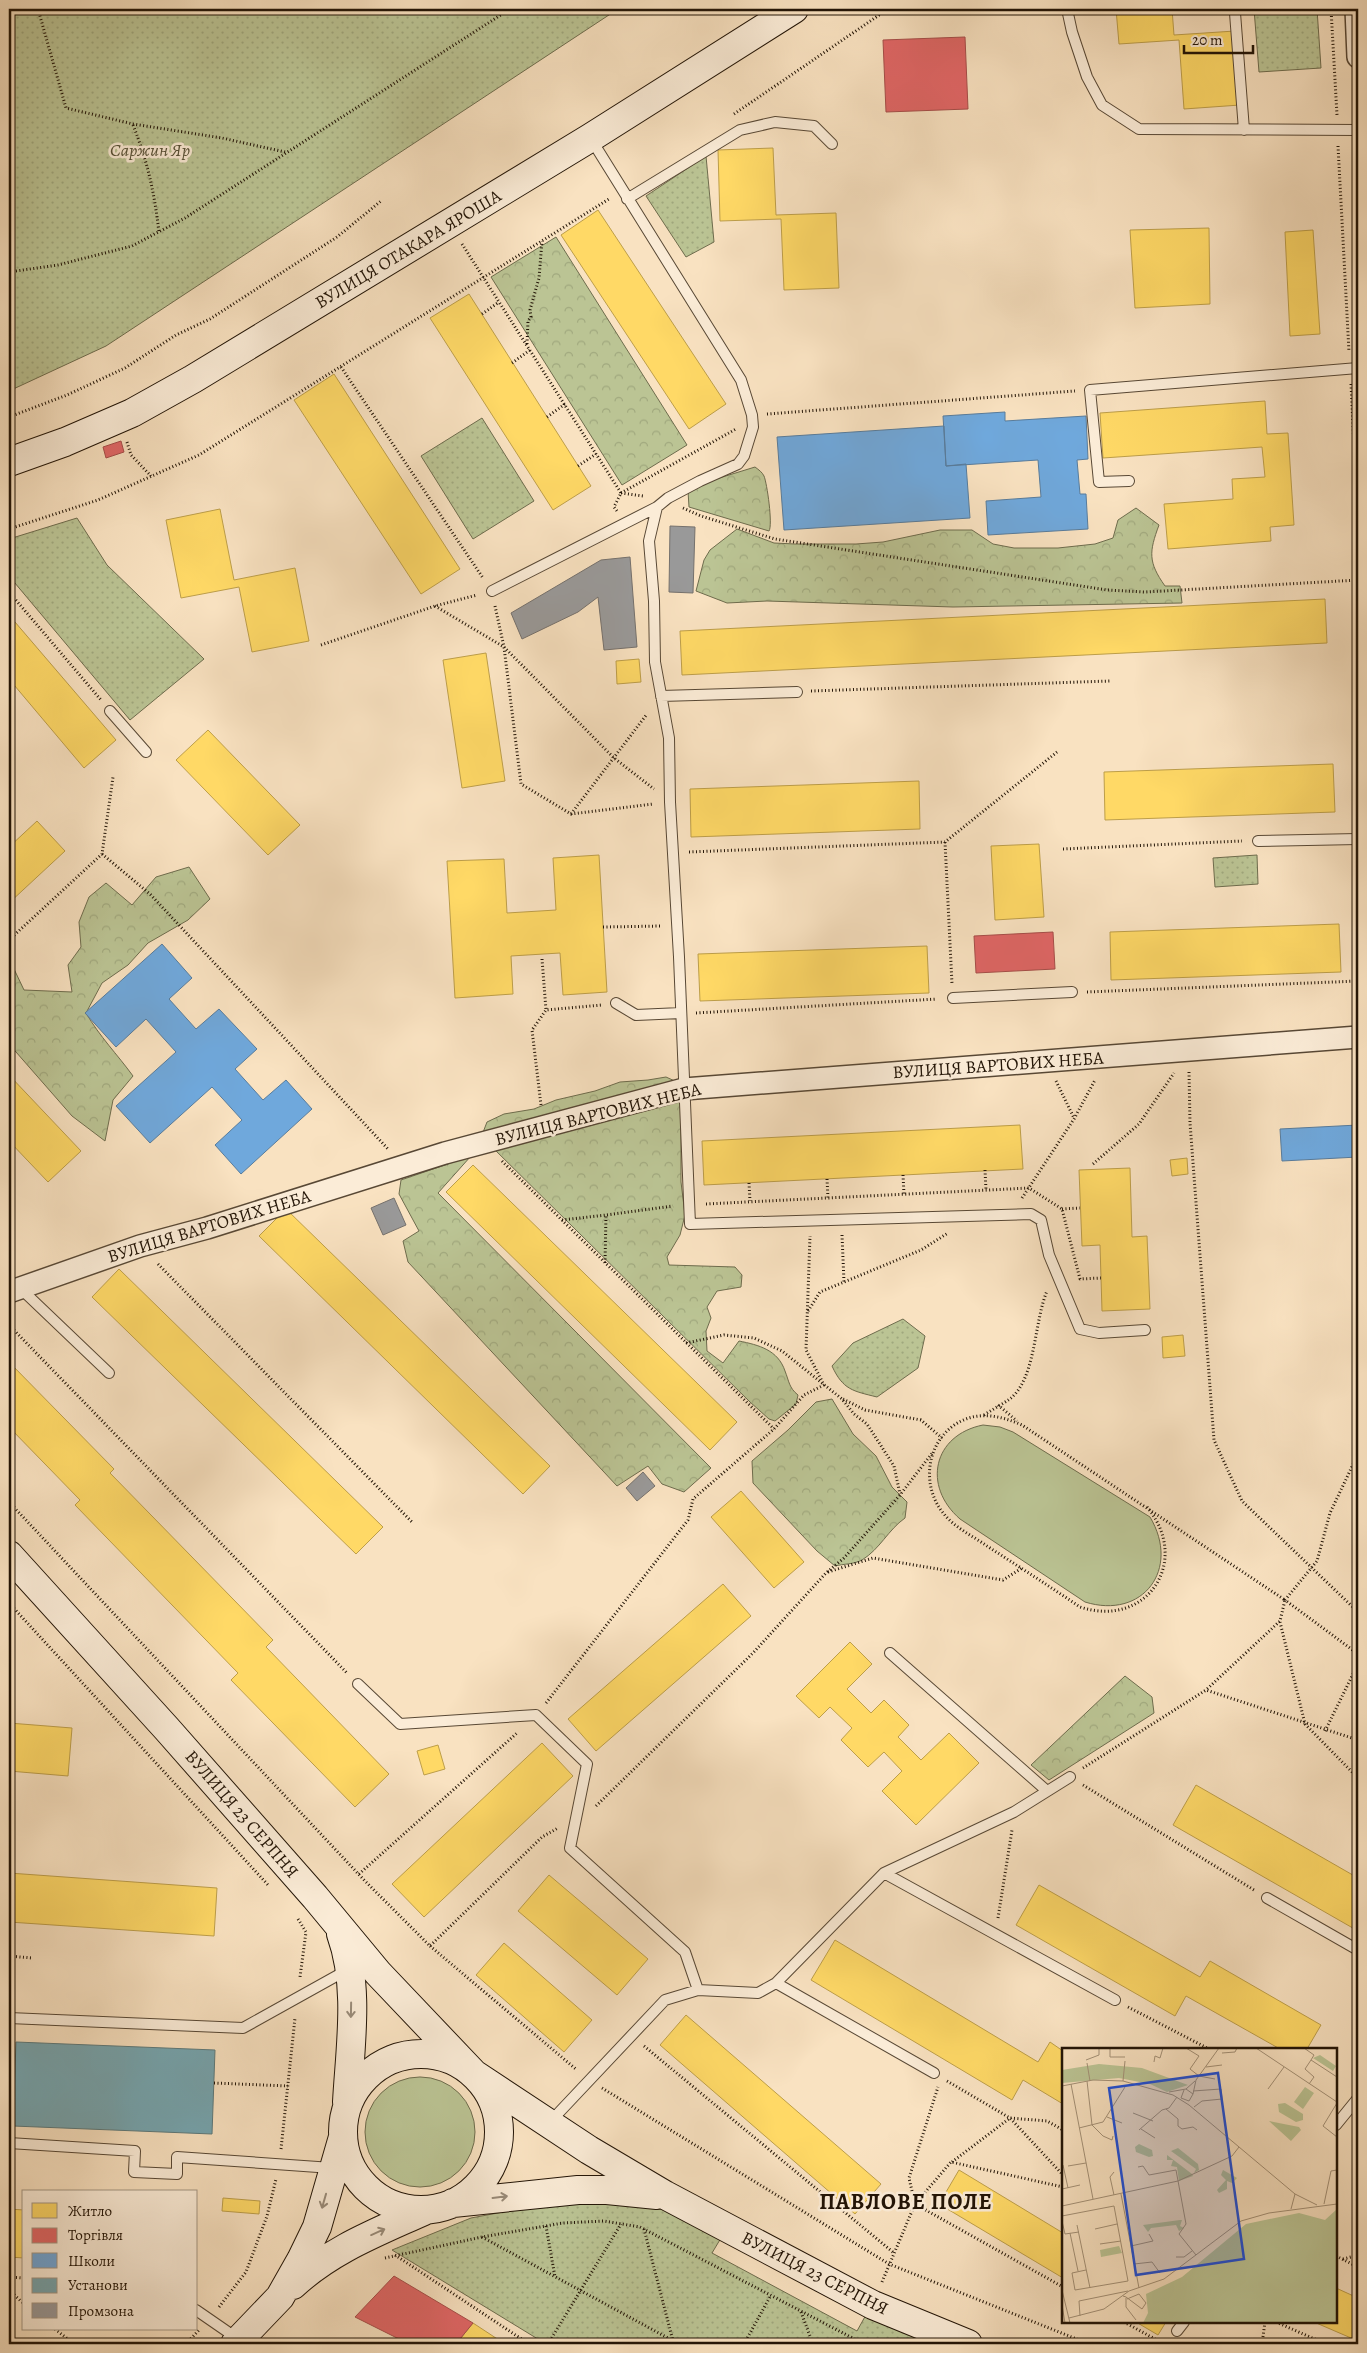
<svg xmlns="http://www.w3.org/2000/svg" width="1367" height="2353" viewBox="0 0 1367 2353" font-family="Alegreya,serif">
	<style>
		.grass { fill: #bbc494; stroke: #6e6c4d }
		.forest { fill: url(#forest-crowns); stroke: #6e6c4d }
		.park { fill: url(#park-dots); stroke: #6e6c4d }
		.homes { fill: #ffd966; stroke: #bd9e49 }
		.shops { fill: #e06666; stroke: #a74d49 }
		.schools { fill: #6fa8dc; stroke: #587c9c }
		.public { fill: #76a5af; stroke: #5d7a7c }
		.industry { fill: #999; stroke: #75716d }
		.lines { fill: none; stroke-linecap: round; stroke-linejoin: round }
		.lane-casing { stroke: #584835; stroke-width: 12 }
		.street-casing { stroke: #584835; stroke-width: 24 }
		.secondary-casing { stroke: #221406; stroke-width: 30 }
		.path { stroke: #221406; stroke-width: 3; stroke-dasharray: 1 2.5; stroke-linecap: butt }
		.lane { stroke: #fbecd7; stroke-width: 10 }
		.street { stroke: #fbecd7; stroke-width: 21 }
		.secondary { stroke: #fbecd7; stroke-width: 28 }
		.oneway { stroke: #998b79 }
		.labels { text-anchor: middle; stroke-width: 5; stroke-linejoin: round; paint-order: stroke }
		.park-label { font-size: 18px; font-style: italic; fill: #585238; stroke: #fbecd7 }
		.street-label { font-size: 18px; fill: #221406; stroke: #fbecd7 }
		.district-label { font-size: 22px; font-weight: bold; letter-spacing: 1px; fill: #221406; stroke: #fbecd7 }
		.inset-road { fill: none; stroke: #a39076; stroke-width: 1 }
		.view { fill: #1d4ed8; fill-opacity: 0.15; stroke: #1d4ed8; stroke-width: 2.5 }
		.inset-edge { fill: none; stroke: #221406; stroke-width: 2.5 }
	</style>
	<defs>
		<pattern id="forest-crowns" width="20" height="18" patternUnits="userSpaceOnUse" patternTransform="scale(1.25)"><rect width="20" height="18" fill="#bbc494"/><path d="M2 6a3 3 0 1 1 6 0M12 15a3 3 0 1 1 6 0" fill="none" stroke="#a0a87e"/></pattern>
		<pattern id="park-dots" width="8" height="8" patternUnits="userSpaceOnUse" patternTransform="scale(1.25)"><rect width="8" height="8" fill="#bbc494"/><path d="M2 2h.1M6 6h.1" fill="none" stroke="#a0a87e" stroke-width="1.8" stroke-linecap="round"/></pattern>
	</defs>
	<rect width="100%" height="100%" fill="#f9e2c1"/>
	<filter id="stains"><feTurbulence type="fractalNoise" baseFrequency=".004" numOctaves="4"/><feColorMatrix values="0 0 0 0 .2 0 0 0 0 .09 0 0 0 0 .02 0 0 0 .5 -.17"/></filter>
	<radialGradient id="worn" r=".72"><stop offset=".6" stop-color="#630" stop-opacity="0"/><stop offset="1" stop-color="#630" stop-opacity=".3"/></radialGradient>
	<path class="grass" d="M983 1425 1000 1427 1013 1432 1150 1517C1181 1569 1143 1620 1085 1602L960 1519C922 1486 933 1435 983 1425Z
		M365 2132a55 55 0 1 1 110 0a55 55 0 1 1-110 0Z"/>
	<path class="forest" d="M556 237 687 445 622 485 491 277Z
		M755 467C759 470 762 472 764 476 767 483 773 525 769 531L689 507 688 491 716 479Z
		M1136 508 1159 525C1149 552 1148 562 1165 586H1180L1182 603 953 607 767 601 727 603 696 591 704 560 710 550 737 529 774 543 795 544H856L883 542 940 530H972L993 544 1014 548H1058L1095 544 1113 538 1118 520Z
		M189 867 210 899 188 920 148 943 128 965 102 983 86 1013C100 1037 117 1054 133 1076L113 1100 105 1141 72 1116 9 1044V972L14 969 24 990 72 992 68 965 81 947 79 922 89 897 106 883 132 905 156 877Z
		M666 1077 677 1082 681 1096V1182L685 1215 680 1235 667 1257 669 1265 735 1267 742 1275 741 1287 717 1291 707 1307 711 1318 706 1331 707 1351 723 1363 739 1341C759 1345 778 1350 785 1371 789 1381 789 1388 798 1395L796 1404 775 1421 769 1419 750 1402 490 1145 482 1135 487 1122 504 1114 534 1109 556 1100 595 1091 620 1082 648 1080Z
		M471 1156 438 1193 711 1468 684 1492 662 1484 648 1466 617 1486 408 1262 403 1241 419 1231 399 1194 401 1180Z
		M832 1399 853 1434 876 1456 892 1487 907 1502 905 1518C888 1530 880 1549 862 1560 855 1564 843 1564 835 1566L817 1551 753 1483 752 1461 788 1430 816 1402Z
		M1125 1676 1152 1697 1154 1713 1049 1780 1031 1765Z"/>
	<path class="park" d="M9 9H618L106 346 9 391Z
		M1254 9H1317L1321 68 1259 72Z
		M706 156 714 242 686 257 646 196Z
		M482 418 534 501 473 539 421 456Z
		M77 518 107 565 204 659 130 720 9 576V539Z
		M1257 855 1258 884 1215 887 1213 858Z
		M903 1319 925 1336 918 1368 877 1397C853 1391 843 1390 832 1366L853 1343Z
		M625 2203 661 2207 721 2238 712 2253 857 2331 867 2313 935 2344H546L392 2250 471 2218 546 2204Z"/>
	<path class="homes" d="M1116 9H1172L1174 35 1235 31 1240 105 1184 109 1179 40 1119 44Z
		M773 148 776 215 836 213 839 288 784 290 781 219 720 221 718 150Z
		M598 210 726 404 689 429 561 235Z
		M1209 228 1210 304 1135 308 1130 230Z
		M1313 230 1320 334 1290 336 1285 232Z
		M469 294 591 486 553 510 430 318Z
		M334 374 460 569 421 594 294 400Z
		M1265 401 1267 434 1288 433 1294 525 1270 527 1271 541 1168 549 1164 504 1233 499 1232 479 1265 477 1262 447 1103 458 1100 413Z
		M220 509 234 580 295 568 309 641 252 652 239 587 181 598 166 520Z
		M1325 599 1327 643 682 675 680 631Z
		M9 615 116 740 84 768 9 679Z
		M486 653 505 781 462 788 443 660Z
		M639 659 641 682 617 684 616 661Z
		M208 730 300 825 268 855 176 760Z
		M1333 764 1335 812 1105 820 1104 772Z
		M919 781 920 829 691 837 690 789Z
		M37 821 65 851 9 903V847Z
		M1039 844 1044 917 995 920 991 846Z
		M599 855 607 992 563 995 560 953 511 956 513 994 455 998 447 861 504 859 507 913 556 910 553 858Z
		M1339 924 1341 972 1111 980 1110 932Z
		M927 946 929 993 700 1001 698 954Z
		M9 1075 81 1151 48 1182 9 1141Z
		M1020 1125 1023 1169 704 1185 702 1141Z
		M1187 1158 1188 1174 1172 1176 1170 1160Z
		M473 1165 737 1422 710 1450 446 1192Z
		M1130 1168 1132 1237 1147 1236 1150 1309 1102 1311 1100 1245 1082 1246 1079 1170Z
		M286 1209 550 1466 523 1494 259 1236Z
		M119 1269 383 1527 356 1554 92 1297Z
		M1183 1335 1185 1356 1163 1358 1162 1337Z
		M9 1362 114 1469 110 1473 273 1640 266 1647 389 1774 355 1807 231 1680 238 1673 75 1505 80 1500 9 1427Z
		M741 1491 804 1562 774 1588 711 1517Z
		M723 1584 751 1616 596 1751 568 1719Z
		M850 1642 872 1664 847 1689 871 1713 884 1700 909 1725 898 1737 921 1760 949 1733 979 1763 916 1825 882 1791 902 1771 884 1752 868 1767 841 1740 852 1728 830 1707 819 1718 796 1696Z
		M9 1723 72 1728 68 1776 9 1771Z
		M542 1743 573 1776 424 1917 392 1884Z
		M438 1745 445 1769 424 1775 417 1751Z
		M1196 1785 1358 1878V1931L1173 1825Z
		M9 1873 217 1888 214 1936 9 1922Z
		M549 1875 648 1959 617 1995 518 1911Z
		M1039 1885 1200 1977 1210 1961 1321 2025 1307 2049H1280L1186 1996 1175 2016 1016 1925Z
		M835 1940 1038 2062 1050 2042 1063 2051V2104L1023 2080 1012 2100 811 1980Z
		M504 1943 592 2020 564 2052 476 1975Z
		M686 2015 881 2184 855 2214 660 2045Z
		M959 2170 1063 2233V2278L939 2204Z
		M223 2198 260 2201 259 2214 222 2211Z
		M9 2209 24 2210V2258L9 2257Z
		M1336 2288 1358 2298V2341L1314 2322H1336Z
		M1136 2322H1166L1158 2335Z
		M473 2323 505 2344H456Z"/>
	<path class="shops" d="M965 37 968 109 886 112 883 40Z
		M121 441 124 452 106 458 103 447Z
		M1053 932 1055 969 976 973 974 936Z
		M394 2276 473 2323 456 2344H409L355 2317Z"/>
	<path class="schools" d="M1005 412V421L1086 416 1088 459 1077 460 1080 494H1086L1088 529 988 535 986 501 1041 497 1038 460 946 466 943 416Z
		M944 426 946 466 966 464 970 518 784 530 777 437Z
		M162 944 192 978 169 999 196 1029 219 1009 257 1049 235 1069 263 1100 286 1080 312 1109 241 1174 215 1145 242 1120 212 1087 150 1143 116 1106 176 1052 146 1019 116 1047 85 1013Z
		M1358 1125V1157L1282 1161 1280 1129Z"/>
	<path class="public" d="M16 2042 215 2050 212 2134 13 2126Z"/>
	<path class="industry" d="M670 526 695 527 693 593 669 592Z
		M630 557 637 647 604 650 598 597 578 612 522 639 511 613 601 560Z
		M394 1198 406 1225 383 1235 371 1208Z
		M643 1472 655 1486 637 1501 626 1488Z"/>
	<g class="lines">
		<defs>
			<path id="lane" d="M1067 9 1072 32 1087 77 1102 105 1139 129 1358 130
				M1235 13 1244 130
				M591 139 741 380 752 415 753 427 744 456 738 464 700 481 668 498 657 507 649 541 654 601 655 662 669 738 670 802 679 957 690 1224 1031 1214 1041 1220 1049 1255 1080 1329 1099 1333 1145 1330
				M627 199 740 130 775 122 814 126 832 144
				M1129 481 1099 482 1090 390 1358 368
				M492 591 657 507
				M661 696 797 692
				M110 711 146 752
				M1258 841 1358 839
				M953 998 1072 992
				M616 1003 636 1015 681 1013
				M20 1288 109 1373
				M890 1653 1047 1791
				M358 1684 400 1724 536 1715 587 1764 570 1848 685 1952 698 1990
				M884 1873 1115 2000
				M1267 1898 1358 1950
				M776 1983 934 2073
				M9 2018 243 2028 349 1969
				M550 2122 665 2000 698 1990 758 1993 776 1983 884 1873 1014 1812 1070 1777
				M1336 2125 1358 2098
				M9 2143 135 2151 134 2172 177 2174V2157L332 2168
				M196 2310 238 2339
				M1177 2331 1184 2322"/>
			<path id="street" d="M1356 9 1358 57
				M9 1292 140 1246 207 1228 445 1153 684 1089 1358 1037"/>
			<path id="secondary" d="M9 462 65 442 132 413 193 379 590 138 794 9
				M9 1555 167 1729 315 1897 378 1973 474 2074 589 2150 665 2195 873 2305 968 2344
				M341 1934C360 1986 350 2048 347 2102
				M343 2132a78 78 0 1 1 156 0a78 78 0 1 1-156 0Z
				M453 2203 578 2190H607L657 2195
				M293 2285C332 2249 378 2232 426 2210
				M235 2344 280 2297 301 2260 317 2227 343 2137"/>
		</defs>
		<use href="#lane" class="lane-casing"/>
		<use href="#street" class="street-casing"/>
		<use href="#secondary" class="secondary-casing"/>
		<path class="path" d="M38 9 66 108 133 124 222 138 285 152
			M1331 9 1337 115
			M734 114 888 9
			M133 125C148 163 154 191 159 232
			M1338 146 1349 352
			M462 244 621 493 614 507 617 511
			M9 272 58 265 132 246 185 218 510 9
			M482 314 499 302
			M527 344 528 321 531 317 530 310 539 278 542 241
			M512 363 530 350
			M341 367 483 578
			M1351 384 1358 528
			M767 414 1075 391
			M9 417 67 395 125 368 176 335 210 319 337 237 381 201
			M547 417 565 404
			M127 442 131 455 151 476
			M578 466 596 454
			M621 493 643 496
			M621 493 736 429
			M683 508 701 516 775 539 1107 590 1145 592 1358 580
			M9 529 98 500 199 455 609 199
			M9 592 101 700
			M435 606 504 647 521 784 571 814 653 804
			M495 606 504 647 614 758 654 789
			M321 645 435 606 477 595
			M811 691 1110 681
			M571 814 647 714
			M945 842 952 984
			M1063 849 1242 841
			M689 852 945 842 1057 752
			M102 854 150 894 388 1149
			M603 927 662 926
			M9 940 102 854 113 777
			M542 959 546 1010
			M1087 992 1358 981
			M696 1013 937 999
			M1189 1072 1190 1123 1214 1440 1242 1501 1358 1612
			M1056 1081 1074 1118
			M541 1105 532 1030 546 1010 602 1005
			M502 1161 774 1429
			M1093 1164 1139 1124 1174 1073
			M985 1170 986 1190
			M903 1175 904 1194
			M827 1179 828 1198
			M749 1183 750 1201
			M1022 1198 1074 1119 1095 1080
			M706 1204 1029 1188 1062 1209 1080 1279 1101 1278
			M1062 1209 1080 1208
			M562 1220 606 1215
			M842 1235 844 1282
			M605 1263 606 1215 673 1206
			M158 1264 412 1522
			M808 1311 820 1292 921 1250 948 1233
			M9 1325 348 1674
			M686 1343 724 1335 754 1338 782 1351 842 1399 854 1414 867 1424 894 1466 900 1494
			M843 1399 865 1410 921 1420 942 1438
			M998 1405 1017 1421
			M984 1415C993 1409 1003 1404 1011 1398 1036 1377 1034 1322 1047 1291
			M1358 1454 1330 1513 1317 1561 1285 1600 1358 1654
			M9 1502 365 1881 430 1946 542 1837 558 1828
			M1147 1507C1192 1561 1147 1629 1080 1607 1049 1586 1018 1566 987 1546 973 1536 955 1528 944 1514 922 1488 925 1447 953 1426 975 1410 999 1415 1022 1425L1285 1600 1280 1621 1206 1690
			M828 1572 873 1558 1003 1580 1022 1568
			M9 1603 269 1886
			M1280 1622 1305 1724 1358 1778
			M546 1703 688 1520 693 1499 774 1429 804 1395 824 1385 806 1350 810 1236
			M1325 1731 1358 1664
			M1083 1768 1206 1690 1358 1740
			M1083 1785 1254 1890
			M596 1806 753 1653 826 1573 844 1558 900 1495 933 1452
			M359 1874 517 1733
			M998 1918 1012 1830
			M298 1919 306 1932 300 1977
			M430 1946 577 2070
			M9 1956 32 1958
			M1128 2007 1209 2049
			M644 2046 894 2253
			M947 2081 1010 2118 1047 2121 1063 2130
			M214 2083 288 2086
			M602 2088 889 2264 1089 2344
			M281 2149 295 2018
			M952 2162 1010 2118 1063 2175
			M1063 2187 951 2162 915 2204 1063 2287
			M546 2226 555 2277
			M644 2229 673 2341
			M482 2237 679 2344
			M395 2255 529 2344
			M1336 2256 1358 2267
			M385 2258 482 2237 563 2223 604 2221 640 2227 864 2344
			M1343 2259 1358 2255
			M9 2277 24 2278
			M882 2282 915 2204 909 2178 938 2087
			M9 2290 24 2304
			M219 2307 246 2272 267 2216 276 2179
			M801 2312 813 2344
			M1124 2322 1164 2344
			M1276 2322 1326 2344
			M55 2329 74 2344
			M186 2344 199 2330
			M548 2344 621 2224
			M744 2344 771 2295
			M1262 2344 1265 2322"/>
		<use href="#lane" class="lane"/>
		<use href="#street" class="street"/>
		<use href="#secondary" class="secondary"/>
	</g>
	<defs><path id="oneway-shaft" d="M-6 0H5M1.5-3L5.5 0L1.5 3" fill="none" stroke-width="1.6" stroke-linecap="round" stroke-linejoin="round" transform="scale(1.25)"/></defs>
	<g class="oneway">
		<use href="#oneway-shaft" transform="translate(351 2010) rotate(91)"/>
		<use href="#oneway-shaft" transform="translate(500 2197) rotate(-7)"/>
		<use href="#oneway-shaft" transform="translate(324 2201) rotate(106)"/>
		<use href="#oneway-shaft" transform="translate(378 2232) rotate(-24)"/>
	</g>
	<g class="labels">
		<g class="park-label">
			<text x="150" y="156">Саржин Яр</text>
		</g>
		<g class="street-label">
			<text transform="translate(408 249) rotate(-31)" y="6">ВУЛИЦЯ ОТАКАРА ЯРОША</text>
			<text transform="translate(998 1065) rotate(-4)" y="6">ВУЛИЦЯ ВАРТОВИХ НЕБА</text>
			<text transform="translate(598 1114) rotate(-14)" y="6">ВУЛИЦЯ ВАРТОВИХ НЕБА</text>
			<text transform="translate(209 1226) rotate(-17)" y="6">ВУЛИЦЯ ВАРТОВИХ НЕБА</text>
			<text transform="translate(242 1814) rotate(49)" y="6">ВУЛИЦЯ 23 СЕРПНЯ</text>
			<text transform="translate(815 2273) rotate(27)" y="6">ВУЛИЦЯ 23 СЕРПНЯ</text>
		</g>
		<g class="district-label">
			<text x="906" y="2209">ПАВЛОВЕ ПОЛЕ</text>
		</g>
	</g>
	<g transform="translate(1062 2048)">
		<rect width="275" height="275" fill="#f9e2c1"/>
		<path d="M243 39 252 45 241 61 232 54ZM223 55 241 66V72L234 74 217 64 216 56ZM77 96 90 102 91 108 87 109 74 104 73 99Z" fill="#bbc494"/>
		<path d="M116 100 136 116 137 122 132 125 134 121 109 103ZM105 107 130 126 131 128 117 133 115 119 109 118 111 112H105ZM161 122 175 130 170 135 165 133V141L157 145 155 142 164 132 159 127ZM118 172H120L118 178 122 180 117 183 114 177 89 180 86 184 81 177ZM57 198 60 205 39 209 38 202Z" fill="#bbc494"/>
		<path d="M258 7 274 18 271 23 251 10ZM37 16 80 20 126 37 105 44 88 36 57 30 0 35V22ZM207 73 237 79 239 82 229 93ZM275 161V275H81L86 265 84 246 120 229 184 176 237 165 263 172Z" fill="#bbc494"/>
		<path class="inset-road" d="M48 0V9H63M124 0 137 8 128 21 137 28M194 0 275 54M242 0 252 7 249 12 275 29M160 5 173 4 175 0M24 12 37 7V0M92 14 93 8 98 10 101 0M25 15 28 33M144 19 160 17M137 28 153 31M25 33 30 77 41 88 50 92 51 88M61 33 63 13M9 36 31 151M247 36 252 29 243 21 249 12M0 38 31 32 61 33 111 47 127 57 233 146 255 157M206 41 222 19M122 42 119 50 127 53 131 46 124 41M131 43 159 41 160 51 140 53 132 59M107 44 124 41 133 33M131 46 134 32 157 0M275 55 261 78 275 89M104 61 116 71V78L120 81 131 79 135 82M71 65 91 73M45 69 60 75M17 80 41 74 63 39M79 81 93 90M77 82 100 62 107 60 115 49M1 117 6 140M6 118 24 115M76 119 81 118 87 127 114 122 124 176 117 186 134 207M52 124 48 129 52 147M0 141 18 137M59 146 77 240M262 156 269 123 275 122M0 158 116 133 170 108 177 99M229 161 233 146M0 168 52 158 66 233 13 242 10 225 24 222M0 173 3 186 17 184M15 177 28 240M33 181 55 176M8 185 16 223M38 196 59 193M69 198 91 193 87 186M114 209H122L130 203M72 216 90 214 98 225M0 242 8 275M61 248 64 249 80 261 84 255 77 246 65 251M64 250V259L74 272M0 257 3 275M18 268 17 253 66 243M7 270 42 261 67 243 102 231 179 173 207 165 275 156"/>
		<path class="view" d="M156 25 182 211 74 227 47 40Z"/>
		<rect width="275" height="275" class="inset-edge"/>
	</g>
	<rect width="1367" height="2353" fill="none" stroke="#f9e2c1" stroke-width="30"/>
	<rect x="10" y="10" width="1347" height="2333" fill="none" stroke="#221406" stroke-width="2.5"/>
	<rect x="15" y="15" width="1337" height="2323" fill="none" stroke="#221406"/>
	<rect x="22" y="2190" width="175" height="140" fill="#fbecd7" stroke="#a49683"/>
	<rect x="32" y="2203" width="25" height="15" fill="#ffd966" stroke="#a49683"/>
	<text x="68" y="2216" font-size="15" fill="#221406">Житло</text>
	<rect x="32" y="2228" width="25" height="15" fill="#e06666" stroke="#a49683"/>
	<text x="68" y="2240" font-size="15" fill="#221406">Торгівля</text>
	<rect x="32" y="2253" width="25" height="15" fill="#6fa8dc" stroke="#a49683"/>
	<text x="68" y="2266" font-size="15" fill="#221406">Школи</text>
	<rect x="32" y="2278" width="25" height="15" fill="#76a5af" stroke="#a49683"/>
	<text x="68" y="2290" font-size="15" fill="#221406">Установи</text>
	<rect x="32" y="2303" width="25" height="15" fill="#999999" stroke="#a49683"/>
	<text x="68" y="2316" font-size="15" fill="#221406">Промзона</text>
	<path d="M1184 45v8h69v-8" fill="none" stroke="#221406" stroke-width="2.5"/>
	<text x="1192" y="45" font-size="15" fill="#221406" stroke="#fbecd7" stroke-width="4" paint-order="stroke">20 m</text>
	<rect width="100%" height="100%" filter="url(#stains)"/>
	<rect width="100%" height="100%" fill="url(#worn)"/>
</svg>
